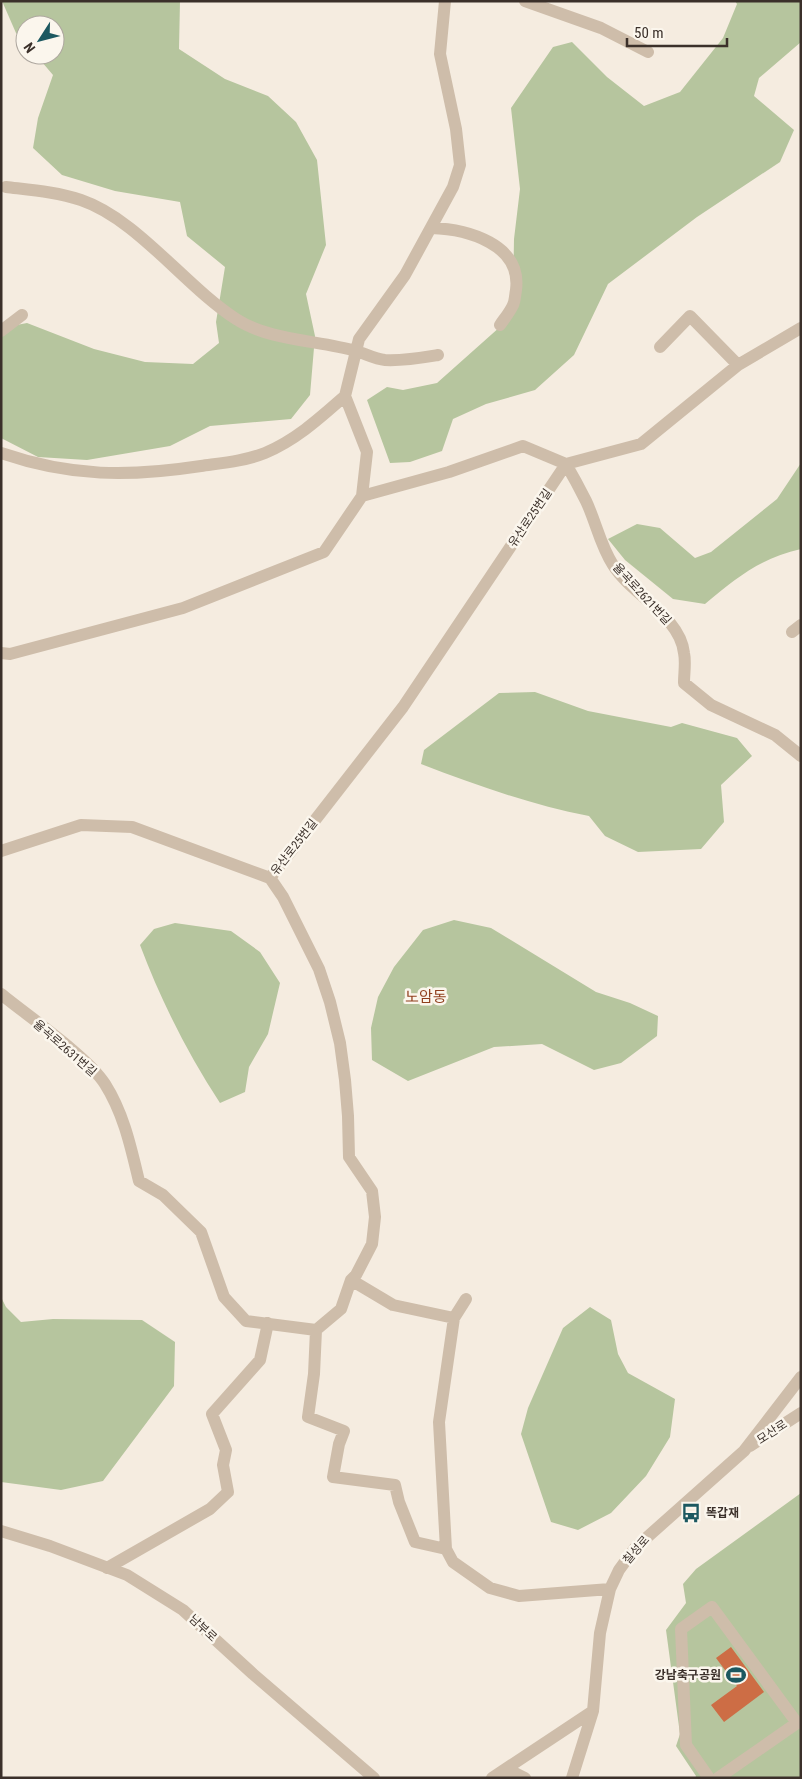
<svg xmlns="http://www.w3.org/2000/svg" width="802" height="1779" viewBox="0 0 802 1779" font-family="'Roboto Condensed','Noto Sans KR',sans-serif">
	<style>
		.green { fill: #b6c59e }
		.building { fill: #cd6d45 }
		.lines { fill: none; stroke-linecap: round; stroke-linejoin: round }
		.minor { stroke: #cebdaa; stroke-width: 12 }
		.labels { text-anchor: middle; stroke-width: 5; stroke-linejoin: round; paint-order: stroke }
		.street-label { font-size: 12px; fill: #3b302a; stroke: #fbf6ed }
		.poi-label { font-size: 12px; font-weight: bold; fill: #3b302a; stroke: #fbf6ed; text-anchor: start }
		.quarter-label { font-size: 15px; fill: #903f1d; stroke: #fbf6ed }
	</style>
	<rect width="100%" height="100%" fill="#f5ece0"/>
	<path class="green" d="M2 1H180L179 49 225 79 268 96 296 122 317 160 326 245 306 294 315 336 310 395 291 419 210 426 170 446 87 460 38 457 1 438V328L27 323 94 349 145 362 193 364 219 343 216 322 225 267 187 236 180 202 115 191 62 175 33 148 38 118 53 75 36 55H55V25H25V43L16 33Z
		M735 1H801V42L759 78 754 96 794 130 780 162 697 217 608 284 574 355 535 390 486 404 453 419 442 451 410 462 390 463 367 400 387 387 403 390 437 383 501 326 513 297 514 239 520 189 511 108 553 47 572 42 607 77 644 106 680 92 723 38 737 4Z
		M801 463V549C761 558 736 578 705 604L673 599 625 560 608 539 637 524 660 528 695 558 711 552 777 499Z
		M535 692 588 711 671 727 682 723 737 738 752 756 721 785 724 822 701 849 638 852 605 836 589 816C531 805 476 785 421 764L424 750 499 693Z
		M454 920 491 928 596 992 630 1003 658 1016 657 1036 621 1063 594 1070 542 1044 494 1047 408 1081 372 1060 371 1028 378 997 394 967 423 930Z
		M175 923 231 931 260 952 280 983 268 1034 249 1067 245 1092 220 1103C188 1054 161 1001 140 945L154 929Z
		M1 1297 6 1307 21 1322 53 1319 142 1320 175 1342 174 1386 103 1481 61 1490 1 1482Z
		M590 1307 611 1320 618 1354 628 1373 675 1399 670 1437 646 1476 611 1513 578 1530 551 1522 521 1434 528 1408 563 1328Z
		M801 1493V1778H695L696 1776 676 1746 680 1734 666 1630 686 1603 683 1584 696 1569Z"/>
	<path class="building" d="M731 1647 764 1692 724 1722 711 1705 737 1686 716 1658Z"/>
	<g class="lines">
		<path class="minor" d="M525 1 601 28 648 52
			M6 187C31 190 57 192 81 200 137 219 185 286 236 319 270 341 318 340 356 351 366 354 375 359 385 360 403 361 420 358 438 355
			M431 228C467 229 522 244 516 290 515 295 515 301 513 305 510 312 504 319 500 325
			M1 331 22 315
			M660 347 690 316 738 365
			M1 453C71 477 129 477 201 466 222 463 245 461 265 453 296 440 320 418 345 396
			M362 496 449 472 523 446 566 464 641 444 738 365 801 328
			M792 632 801 625
			M1 653 10 654 183 608 324 552 362 496 367 452 345 396 359 339 405 275 453 187 460 165 456 129 440 54 445 1
			M1 851 81 825 132 827 270 878
			M270 878 403 707 566 464C573 476 580 489 586 501 596 522 600 545 613 565 631 594 680 616 684 653 686 662 684 673 684 683L711 705 775 735 801 756
			M1 994C29 1017 87 1056 105 1084 124 1114 131 1148 139 1181L163 1195 201 1232 224 1297 246 1321 316 1330 341 1309 351 1280 356 1275 372 1244 375 1217 372 1191 349 1157 348 1116 345 1080 340 1043 330 1002 319 969 283 897 270 878
			M351 1280 393 1305 454 1318
			M466 1299 454 1318 439 1422 446 1549 453 1562 490 1588 519 1596 610 1589
			M316 1330 314 1374 308 1417 344 1431 339 1444 333 1477 395 1485 399 1502 415 1542 446 1549
			M750 1446 801 1413
			M1 1531 50 1546 127 1575 183 1610 253 1674 374 1778
			M107 1568 210 1509 228 1492 223 1465 226 1450 212 1414 260 1360 268 1323
			M500 1774 511 1771 525 1778
			M492 1778 593 1711
			M572 1778 593 1711 600 1633 610 1589 619 1570 635 1548 744 1451 801 1377
			M709 1778 686 1745 681 1629 712 1607 797 1723 718 1778"/>
	</g>
	<defs>
		<symbol id="bus-bare" viewBox="-9 -9 18 18"><path d="M-5-6H5V4H4V6H2V4H-2V6H-4V4H-5ZM-3.5-4V0h7V-4ZM-3.5 1.2v1.5H-2V1.2ZM2 1.2v1.5H3.5V1.2Z" fill="#1c5860" stroke="#fbf6ed" stroke-width="2.5" paint-order="stroke"/></symbol>
		<symbol id="stadium-bare" viewBox="-9 -9 18 18"><path d="M0-5a6.5 5 0 1 0 0 10a6.5 5 0 1 0 0-10ZM-3.5-1.8h7v3.6h-7Z" fill="#1c5860" stroke="#fbf6ed" stroke-width="2.5" paint-order="stroke"/></symbol>
	</defs>
	<g fill-rule="evenodd">
		<use href="#bus-bare" x="677" y="1499" width="28" height="28"/>
		<use href="#stadium-bare" x="722" y="1661" width="28" height="28"/>
	</g>
	<g class="labels">
		<g class="street-label">
			<text transform="translate(530 518) rotate(-56)" y="4">유산로25번길</text>
			<text transform="translate(642 594) rotate(47)" y="4">율곡로2621번길</text>
			<text transform="translate(294 847) rotate(-52)" y="4">유산로25번길</text>
			<text transform="translate(65 1048) rotate(41)" y="4">율곡로2631번길</text>
			<text transform="translate(772 1432) rotate(-33)" y="4">모산로</text>
			<text transform="translate(636 1550) rotate(-49)" y="4">칠성로</text>
			<text transform="translate(203 1628) rotate(43)" y="4">남부로</text>
		</g>
		<g class="poi-label">
			<text x="706" y="1517">똑갑재</text>
			<text x="721" y="1679" text-anchor="end">강남축구공원</text>
		</g>
		<g class="quarter-label">
			<text x="426" y="1002">노암동</text>
		</g>
	</g>
	<rect width="802" height="1779" fill="none" stroke="#3b302a" stroke-width="5"/>
	<g transform="translate(40 40) rotate(234)"><circle r="24" fill="#fbf6ed" stroke="#aea79f"/>
	<path d="M0-4L9 19L0 12L-9 19Z" fill="#1c5860"/>
	<text y="-8" font-size="14" font-weight="bold" text-anchor="middle" fill="#3b302a">N</text>
	</g>
	<path d="M627 38v8h100v-8" fill="none" stroke="#3b302a" stroke-width="2.5"/>
	<text x="634" y="38" font-size="15" fill="#3b302a" stroke="#fbf6ed" stroke-width="4" paint-order="stroke">50 m</text>
</svg>
